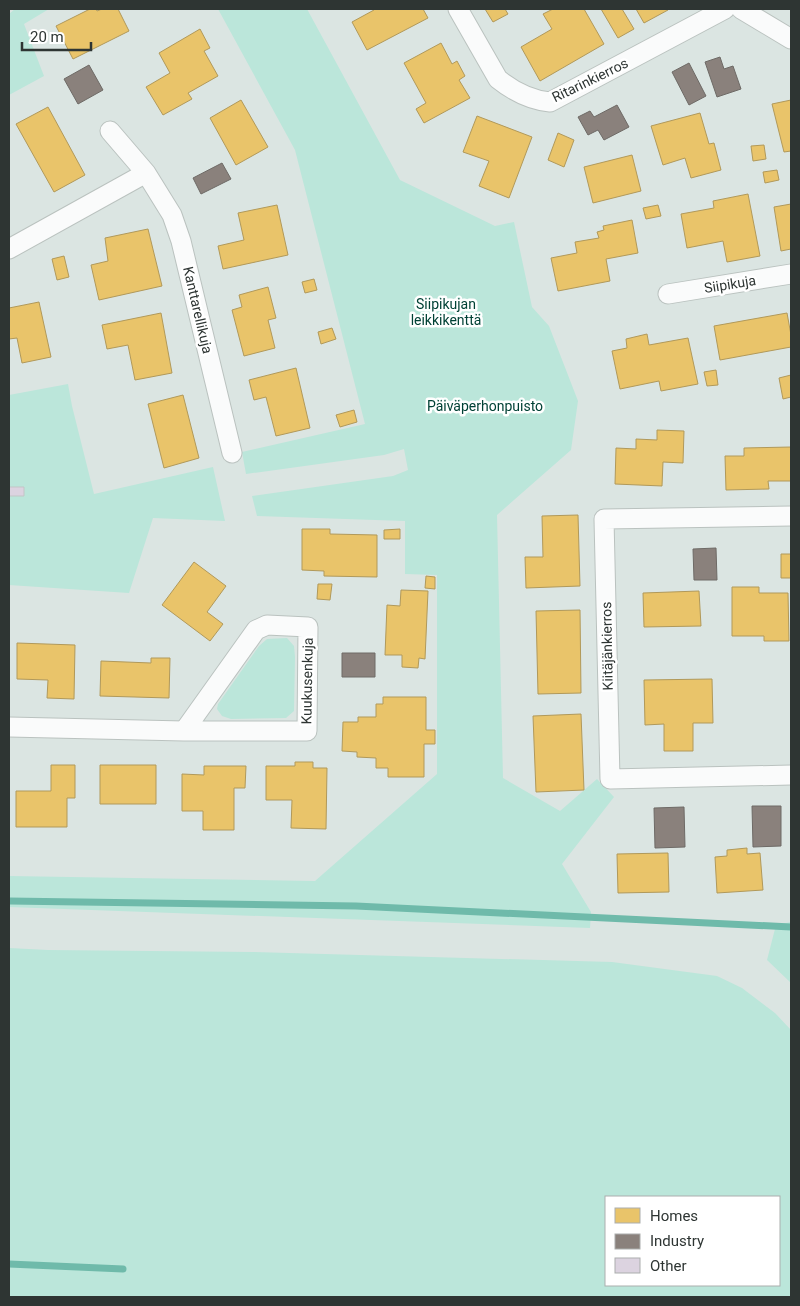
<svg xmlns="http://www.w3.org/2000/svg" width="800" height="1306" viewBox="0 0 800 1306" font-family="Roboto,sans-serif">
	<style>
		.green { fill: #bbe6da; fill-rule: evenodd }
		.homes { fill: #e9c46a; stroke: #b1995a }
		.industry { fill: #8a817c; stroke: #6e6a66 }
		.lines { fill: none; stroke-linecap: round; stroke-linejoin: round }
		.stream { stroke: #6fbaaa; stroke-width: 7 }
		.building { fill: #dcd3e0; stroke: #c3c5c6 }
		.minor-casing { stroke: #bac2bf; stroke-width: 21 }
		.minor { stroke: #fafbfb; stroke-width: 19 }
		.labels { text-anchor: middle; stroke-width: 5; stroke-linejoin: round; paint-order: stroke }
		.street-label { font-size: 14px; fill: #2e3533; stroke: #fff }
		.park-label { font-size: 14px; fill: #004135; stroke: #fff }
	</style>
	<rect width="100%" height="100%" fill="#dbe5e2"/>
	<path class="green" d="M15 9H49L24 24 44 76 9 95V14Z
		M218 9H307L400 180 495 226 514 222 532 307 549 326 578 401 571 450 497 515 503 778 560 811 597 779 614 797 562 864 591 912 590 928 9 907V876L315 881 437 774V575L405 574V521L257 516 252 496 393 476 408 470 404 449 384 455 246 474 242 452 365 424 295 150Z
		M68 384 72 406 94 494 213 467 225 521 153 518 129 593 9 585V395Z
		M287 638 294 646 295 657 294 711 286 718 231 719 222 716 217 709 218 704 259 646 267 639Z
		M791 922V983L767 960 776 925Z
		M9 948 48 950 252 952 612 962 717 976 742 988 775 1013 791 1030V1297H9ZM606 1197H779V1285H606Z"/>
	<path class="homes" d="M90 9H96L97 11 102 9H118L129 31 73 59 56 26Z
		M374 9H423L428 18 367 50 352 22 374 10Z
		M485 9H505L508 14 493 22Z
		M553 9H584L604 44 540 81 521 47 552 29 543 14Z
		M601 9H622L634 29 618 38Z
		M636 9H667L668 10 644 23Z
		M200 29 210 48 204 51 218 76 188 93 192 99 163 115 146 87 170 73 159 53Z
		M441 43 452 64 457 61 465 76 459 80 470 98 424 123 416 109 426 103 404 63Z
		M241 100 268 147 236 165 210 118Z
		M791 100V151L784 152 772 104Z
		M48 107 85 175 54 192 16 124Z
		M700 113 709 144 714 143 721 170 691 178 685 158 663 165 651 126Z
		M477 116 532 137 509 198 479 186 489 161 463 152Z
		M558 133 574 140 564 167 548 160Z
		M764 145 766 159 753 161 751 146Z
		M632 155 641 191 593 203 584 167Z
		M777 170 779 180 765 183 763 172Z
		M748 194 760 256 727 262 723 241 687 248 681 214 714 208 713 201Z
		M791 204V249L781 251 774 207Z
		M277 205 288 255 223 269 218 246 244 240 238 213Z
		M658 205 661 216 646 219 643 208Z
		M632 220 638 253 606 259 610 281 558 291 551 258 577 253 575 242 599 238 597 232 604 230 603 226Z
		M148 229 162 286 99 300 91 265 108 261 105 238Z
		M64 256 69 277 57 280 52 259Z
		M314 279 317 290 305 293 302 282Z
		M268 287 276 318 268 320 275 348 244 356 232 310 242 307 239 295Z
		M39 302 51 357 22 363 17 338 9 339V308Z
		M161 313 172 373 135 380 128 345 107 349 102 325Z
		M787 313 791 335V347L720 360 714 326Z
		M332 328 336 339 321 344 318 332Z
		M647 334 649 345 688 338 698 384 661 391 659 381 620 389 612 351 627 348 626 339Z
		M296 368 310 428 276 436 266 397 254 400 249 380Z
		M716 370 718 385 707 386 704 372Z
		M791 375V397L783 399 779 378Z
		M183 395 199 458 164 468 148 404Z
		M354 410 357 422 340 427 336 415Z
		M657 430 684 431 683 463 663 462 662 486 615 484 616 448 636 449V439L657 440Z
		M791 447V481H768L769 489 726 490 725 456H744V448Z
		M578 515 580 586 526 588 525 557H543L542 516Z
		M302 529H330V534L377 535V577L324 576V571L302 570Z
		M400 529V539H384V530Z
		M781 554H791V578H781Z
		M194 562 226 586 207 612 223 624 210 641 162 605Z
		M426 576 435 577V589L425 588Z
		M318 584H332L330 600 317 599Z
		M732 587H759V593H788L789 641H764V636H732Z
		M401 590 428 591 425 659 419 658 418 668 402 667V655H385L387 605 400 606Z
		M699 591 701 626 644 627 643 593Z
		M580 610 581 693 538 694 536 611Z
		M17 643 75 645 74 699 47 698 48 680 17 679Z
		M151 658H170L169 698 100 696 101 661 151 663Z
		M712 679 713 723H693V751H664V724L645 725 644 680Z
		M383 697H426V730H435V744H424V777H388V768H376V758L357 757V752L342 751 343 722H358V717H376V704H383Z
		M581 714 584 790 536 792 533 716Z
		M295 762H313V768H327L326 829 291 828 292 800H266V766H295Z
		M51 765H75V798H67V827H16V791H51Z
		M100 765H156V804H100Z
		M204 766H246L245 788H234V830H203V811H182V774L204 775Z
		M747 848V854L760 853 763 890 717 893 715 857 727 856V850Z
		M668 853 669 892 618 893 617 854Z"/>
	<path class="industry" d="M720 57 724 69 733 66 741 89 717 97 705 62Z
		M689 63 706 96 689 105 672 72Z
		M89 65 103 90 78 104 64 79Z
		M617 105 629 127 604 140 598 130 588 135 578 117 590 111 594 117Z
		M222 163 231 179 201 194 193 178Z
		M716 548 717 580H694L693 549Z
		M342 653H375V677H342Z
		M752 806H781V846L753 847Z
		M684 807 685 847 655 848 654 808Z"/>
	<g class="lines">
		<path class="stream" d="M9 901 356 906 791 927
			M9 1264 123 1269"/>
	</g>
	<path class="building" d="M9 487H24V496H9Z"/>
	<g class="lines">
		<defs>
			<path id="minor" d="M458 9 498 79C513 91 530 100 550 102L725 9
				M741 9 791 39
				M146 173 172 215 181 241 232 453
				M9 249 146 173 110 131
				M668 294 791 274
				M791 516 604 519 610 779 791 775
				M9 727 184 731H307L308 627 267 625 256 630 184 731"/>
		</defs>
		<use href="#minor" class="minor-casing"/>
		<use href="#minor" class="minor"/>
	</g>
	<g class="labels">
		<g class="street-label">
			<text transform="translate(590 80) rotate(-26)" y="5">Ritarinkierros</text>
			<text transform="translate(730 284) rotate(-9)" y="5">Siipikuja</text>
			<text transform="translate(198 310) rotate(77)" y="5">Kanttarellikuja</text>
			<text transform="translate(607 646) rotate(-91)" y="5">Kiitäjänkierros</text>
			<text transform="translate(307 681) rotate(-89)" y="5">Kuukusenkuja</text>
		</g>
		<g class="park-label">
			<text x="446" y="309">Siipikujan<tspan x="446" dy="16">leikkikenttä</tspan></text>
			<text x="485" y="411">Päiväperhonpuisto</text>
		</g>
	</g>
	<rect width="800" height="1306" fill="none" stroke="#2e3533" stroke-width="20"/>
	<rect x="605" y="1196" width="175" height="90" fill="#ffffff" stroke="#abaead"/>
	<rect x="615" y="1208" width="25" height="15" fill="#e9c46a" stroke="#abaead"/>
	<text x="650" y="1221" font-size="15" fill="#2e3533">Homes</text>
	<rect x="615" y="1234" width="25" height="15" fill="#8a817c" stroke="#abaead"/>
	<text x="650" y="1246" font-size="15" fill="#2e3533">Industry</text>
	<rect x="615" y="1258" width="25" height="15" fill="#dcd3e0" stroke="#abaead"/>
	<text x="650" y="1271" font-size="15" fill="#2e3533">Other</text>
	<path d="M22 42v8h69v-8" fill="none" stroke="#2e3533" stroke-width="2.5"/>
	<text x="30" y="42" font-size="15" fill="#2e3533" stroke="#ffffff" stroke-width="4" paint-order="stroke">20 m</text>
</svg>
